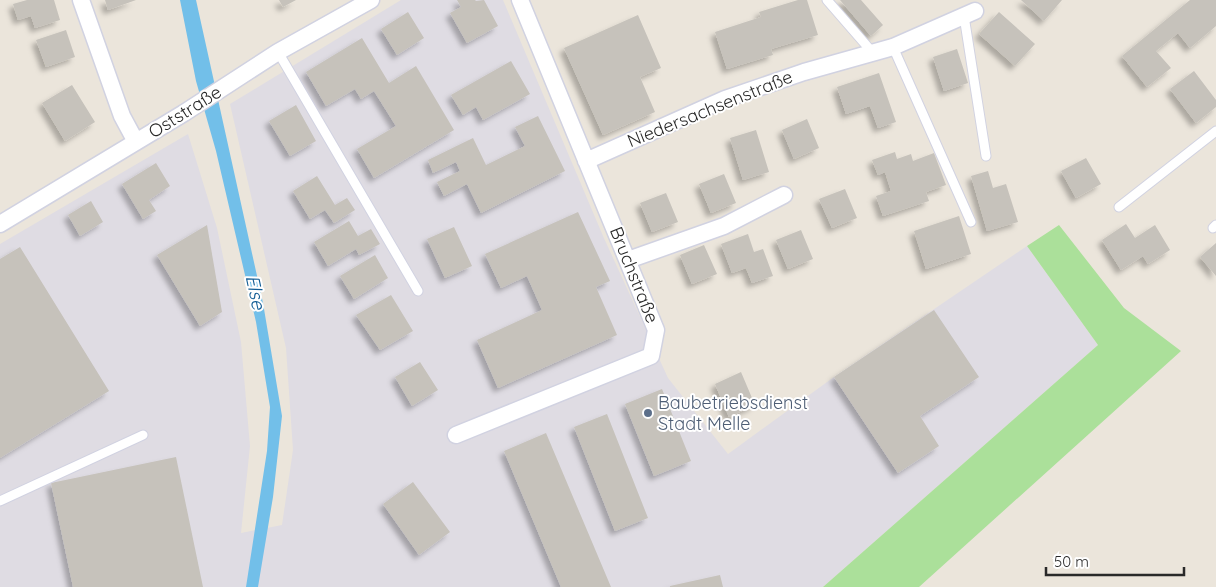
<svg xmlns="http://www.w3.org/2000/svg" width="1216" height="587" viewBox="0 0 1216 587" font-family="Quicksand,sans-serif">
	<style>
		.industrial { fill: #dfdce3 }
		.green { fill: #abe09a }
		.water { fill: #72bfe9 }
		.building { fill: #c6c2bb; filter: url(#shadow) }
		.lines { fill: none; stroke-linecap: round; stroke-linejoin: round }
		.lane-casing { stroke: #d1d2e1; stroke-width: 11 }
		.street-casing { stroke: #d1d2e1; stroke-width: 19 }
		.lane { stroke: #fff; stroke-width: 9 }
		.street { stroke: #fff; stroke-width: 16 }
		.service-dot { fill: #5c6f8a; stroke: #fff; stroke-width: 2 }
		.labels { text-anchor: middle; stroke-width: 4; stroke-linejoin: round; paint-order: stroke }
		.street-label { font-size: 18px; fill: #292929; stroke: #fff }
		.service-label { font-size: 18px; fill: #4e5e75; stroke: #fff; text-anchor: start }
		.water-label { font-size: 19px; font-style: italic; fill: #125c94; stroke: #fff }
	</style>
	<defs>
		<filter id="shadow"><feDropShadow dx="-4.5" dy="4.5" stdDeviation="2.5" flood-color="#0004"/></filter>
	</defs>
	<rect width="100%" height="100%" fill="#ebe5db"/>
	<path class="industrial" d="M401 0H503L603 236 668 378 728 454 834 377 1027 246 1098 345 823 587H0V244L188 134 217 228 241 342 250 446 241 533 282 525 293 450 286 348 230 104Z"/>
	<path class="green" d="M1059 225 1124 308 1181 351 919 587H823L1098 345 1027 246Z"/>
	<path class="water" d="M180 0H196L263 303 282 416 273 497 258 587H246L267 451 270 407 256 322 216 151 196 81Z"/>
	<path class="building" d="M27 0H54L60 20 35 28 31 16 18 20 13 4Z
		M105 0H136L108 10Z
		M279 0H296L283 7Z
		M457 0H475L476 1 484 0 498 26 467 43 450 13 461 7Z
		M798 0H807L818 35 771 49 773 55 727 69 715 32 761 17 759 12Z
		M840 0H861L883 25 871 36Z
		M1021 0H1062L1044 21Z
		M1190 0H1216V26L1190 48 1178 33 1156 51 1171 68 1147 87 1122 56Z
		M408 12 424 38 397 55 381 29Z
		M999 12 1035 44 1015 66 979 34Z
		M638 15 661 68 640 77 655 112 603 135 564 48Z
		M66 30 75 57 46 67 36 40Z
		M362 38 389 83 416 66 454 130 374 178 357 149 396 126 374 91 361 99 355 89 326 106 306 72Z
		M957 49 968 83 944 91 933 57Z
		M511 61 530 94 483 120 476 107 463 115 451 95Z
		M1194 71 1216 100V107L1196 123 1170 89Z
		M879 73 896 122 878 128 870 106 846 114 837 87Z
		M72 85 95 122 65 141 42 103Z
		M296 105 316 141 290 156 269 121Z
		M538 116 565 171 481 213 467 184 444 196 437 182 460 171 456 162 433 173 428 160 473 138 486 165 525 146 515 127Z
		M807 119 819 148 794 159 782 130Z
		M756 130 769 172 743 180 730 138Z
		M895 152 897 159 911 154 913 161 934 153 946 185 926 192 929 201 883 216 876 196 891 191 885 172 878 175 872 160Z
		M1086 158 1101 184 1076 198 1061 171Z
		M156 163 170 186 149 200 156 211 143 219 122 184Z
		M988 171 993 188 1006 184 1018 222 987 231 971 176Z
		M724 174 736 203 711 213 699 184Z
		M317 176 335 205 347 198 355 210 334 223 325 210 310 219 293 191Z
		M845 189 857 218 832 228 819 199Z
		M666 193 678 222 652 232 640 203Z
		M91 201 103 222 80 236 68 215Z
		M578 212 610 281 596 287 617 335 498 388 477 340 542 310 527 276 501 288 485 254Z
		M959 216 971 254 926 269 914 231Z
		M349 221 358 236 371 229 380 244 359 255 356 249 328 266 314 242Z
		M1126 224 1135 238 1155 225 1170 250 1148 264 1143 256 1121 270 1102 240Z
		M207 225 222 312 200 326 157 255Z
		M454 227 472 266 445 278 427 239Z
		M801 230 813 259 788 269 776 240Z
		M748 234 754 252 763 249 773 276 752 283 746 268 732 273 721 244Z
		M1216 243V276L1200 257Z
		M704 245 717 274 692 284 680 255Z
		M20 247 109 391 0 458V259Z
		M375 255 388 278 354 299 340 276Z
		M391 295 413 331 380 350 356 315Z
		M934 310 979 377 920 416 939 446 898 473 834 377Z
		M420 362 438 390 412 406 395 377Z
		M741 372 755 405 729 417 715 384Z
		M662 389 691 461 654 476 625 404Z
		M607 414 648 518 615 531 574 427Z
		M546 433 611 587H561L504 451Z
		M176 457 203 587H73L51 483Z
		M413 482 450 532 419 555 383 504Z
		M720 575 723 587H670V586Z"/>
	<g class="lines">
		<defs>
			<path id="lane" d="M827 0 873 53
				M964 16 986 156
				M893 47 971 222
				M278 52 418 291
				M1119 207 1216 131
				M1213 228 1216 225
				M0 501 143 435"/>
			<path id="street" d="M81 0 122 116 136 142
				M586 161 725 99 804 72 893 47 975 11
				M0 224 184 113 278 52 371 0
				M628 260 724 226 784 195
				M456 435 651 356 656 330 520 0"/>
		</defs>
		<use href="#lane" class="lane-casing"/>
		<use href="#street" class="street-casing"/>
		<use href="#lane" class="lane"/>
		<use href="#street" class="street"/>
	</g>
	<circle class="service-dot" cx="648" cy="413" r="5"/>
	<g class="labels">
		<g class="street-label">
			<text transform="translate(710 109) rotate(-22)" y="6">Niedersachsenstraße</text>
			<text transform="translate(185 112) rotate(-32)" y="6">Oststraße</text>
			<text transform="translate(634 275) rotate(68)" y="6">Bruchstraße</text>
		</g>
		<g class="service-label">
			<text x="658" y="409">Baubetriebsdienst<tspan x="658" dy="21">Stadt Melle</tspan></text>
		</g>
		<g class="water-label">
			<text transform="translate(256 292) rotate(78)" y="7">Else</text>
		</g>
	</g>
	<path d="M1046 567v8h138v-8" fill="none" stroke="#292929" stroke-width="2.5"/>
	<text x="1054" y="567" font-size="15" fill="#292929" stroke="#ffffff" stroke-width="4" paint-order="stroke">50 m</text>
</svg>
